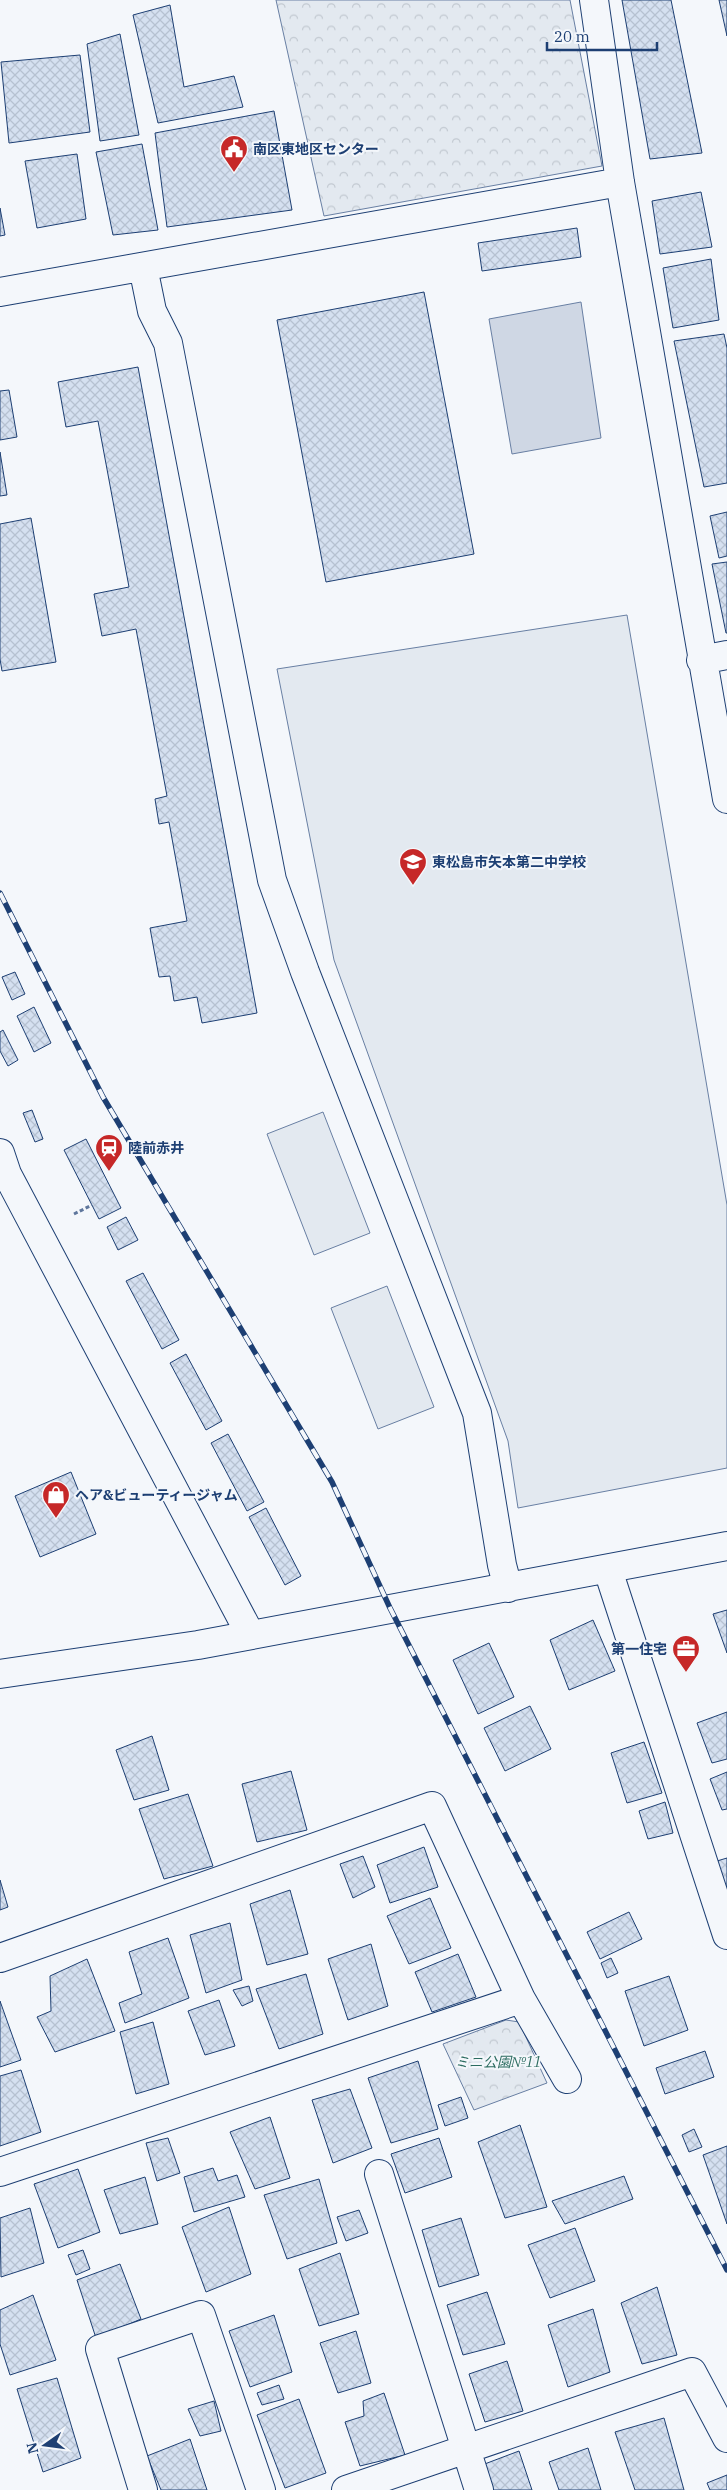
<svg xmlns="http://www.w3.org/2000/svg" width="727" height="2490" viewBox="0 0 727 2490" font-family="'IBM Plex Serif','Noto Sans JP',serif">
	<style>
		.park { fill: url(#park-crowns); stroke: #687fa3 }
		.pitch { fill: #e3e9f0; stroke: #687fa3 }
		.water { fill: #cfd7e4; stroke: #687fa3 }
		.building { fill: url(#building-cross-hatch); stroke: #1d3f73 }
		.lines { fill: none; stroke-linecap: round; stroke-linejoin: round }
		.minor-casing { stroke: #1d3f73; stroke-width: 30 }
		.path { stroke: #5e769c; stroke-width: 3; stroke-dasharray: 4 2.5; stroke-linecap: butt }
		.minor { stroke: #f4f7fb; stroke-width: 28 }
		.rail-casing { stroke: #1d3f73; stroke-width: 5.5 }
		.rail { stroke: #f4f7fb; stroke-width: 4; stroke-dasharray: 11; stroke-linecap: butt }
		.labels { text-anchor: middle; stroke-width: 4; stroke-linejoin: round; paint-order: stroke }
		.poi-label { font-size: 14px; font-weight: bold; fill: #1d3f73; stroke: #f4f7fb; text-anchor: start }
		.park-label { font-size: 14px; font-style: italic; fill: #2c6c60; stroke: #f4f7fb }
	</style>
	<defs>
		<pattern id="park-crowns" width="20" height="18" patternUnits="userSpaceOnUse" patternTransform="scale(1.25)"><rect width="20" height="18" fill="#e3e9f0"/><path d="M2 6a3 3 0 1 1 6 0M12 15a3 3 0 1 1 6 0" fill="none" stroke="#c2c9d1"/></pattern>
		<pattern id="building-cross-hatch" width="8" height="8" patternUnits="userSpaceOnUse" patternTransform="scale(1.25)"><rect width="8" height="8" fill="#d5e0f0"/><path d="M0 0l8 8M0 8l8-8" fill="none" stroke="#b6c1d1"/></pattern>
	</defs>
	<rect width="100%" height="100%" fill="#f4f7fb"/>
	<path class="park" d="M276 0H570L602 166 324 216Z
		M506 2020 519 2022 547 2083 474 2110 443 2044Z"/>
	<path class="pitch" d="M627 615 727 1205V1468L518 1508 508 1441 334 960 277 669Z
		M323 1112 370 1233 314 1255 267 1134Z
		M387 1286 434 1407 378 1429 331 1308Z"/>
	<path class="water" d="M581 302 601 438 512 454 489 319Z"/>
	<path class="building" d="M622 0H671L702 153 650 159Z
		M719 0H727V36Z
		M170 5 184 87 234 76 243 107 158 123 133 15Z
		M120 34 139 135 100 141 87 44Z
		M80 55 90 132 9 143 1 62Z
		M274 111 292 210 167 227 155 133Z
		M142 144 158 230 113 235 96 152Z
		M77 154 86 219 37 228 25 161Z
		M701 192 712 247 660 254 652 201Z
		M0 208 5 235 0 236Z
		M577 228 581 257 482 271 478 243Z
		M711 259 719 320 673 328 663 268Z
		M424 292 474 554 326 582 277 320Z
		M724 334 727 348V483L704 487 674 341Z
		M138 367 257 1013 202 1023 197 997 174 1001 170 976 159 977 150 928 187 921 169 822 159 824 155 799 167 796 136 629 102 636 94 594 129 587 98 421 66 427 58 382Z
		M9 390 17 437 0 440V391Z
		M0 452 7 495 0 496Z
		M727 512V556L719 558 710 516Z
		M31 518 56 662 2 671 0 659V524Z
		M727 562V633H726L712 564Z
		M15 972 25 994 12 1000 2 977Z
		M34 1007 51 1043 34 1052 17 1016Z
		M3 1030 18 1060 8 1066 0 1051V1032Z
		M32 1110 43 1139 35 1142 23 1113Z
		M86 1139 121 1208 99 1219 64 1150Z
		M126 1217 138 1240 118 1250 107 1227Z
		M143 1273 179 1340 162 1349 126 1281Z
		M186 1354 222 1421 206 1430 170 1363Z
		M228 1434 264 1502 247 1511 211 1443Z
		M71 1472 96 1534 40 1557 15 1496Z
		M266 1508 301 1576 285 1585 249 1517Z
		M727 1610V1653L713 1614Z
		M593 1620 615 1671 569 1690 550 1640Z
		M489 1643 514 1697 478 1714 453 1660Z
		M530 1706 551 1749 505 1771 484 1728Z
		M727 1712V1759L712 1763 697 1723Z
		M152 1736 169 1790 134 1800 116 1750Z
		M644 1742 662 1793 627 1803 611 1753Z
		M291 1771 307 1830 257 1842 242 1784Z
		M727 1772V1809L722 1810 710 1779Z
		M188 1794 213 1866 164 1879 139 1809Z
		M665 1802 673 1833 648 1839 639 1811Z
		M424 1847 438 1887 390 1903 377 1865Z
		M363 1856 375 1887 353 1898 340 1864Z
		M727 1858V1894L717 1861Z
		M0 1880 8 1907 0 1910Z
		M290 1890 308 1954 267 1965 250 1904Z
		M430 1898 451 1948 409 1964 387 1916Z
		M629 1912 642 1939 600 1959 587 1932Z
		M230 1923 242 1980 206 1993 190 1935Z
		M168 1938 189 1998 125 2023 119 2003 142 1994 129 1952Z
		M371 1944 388 2006 348 2020 328 1959Z
		M458 1954 476 1997 432 2012 415 1972Z
		M611 1958 618 1973 607 1978 601 1963Z
		M87 1959 115 2031 55 2052 37 2017 51 2011 50 1976Z
		M306 1974 323 2034 279 2049 256 1989Z
		M669 1976 688 2030 644 2046 625 1991Z
		M249 1986 253 2001 242 2006 233 1990Z
		M219 2000 235 2046 205 2055 188 2011Z
		M0 2001 21 2060 0 2067Z
		M153 2022 169 2084 136 2094 120 2032Z
		M705 2051 714 2077 665 2094 656 2068Z
		M418 2061 438 2129 391 2143 368 2078Z
		M21 2070 41 2132 0 2146V2076Z
		M350 2089 372 2148 333 2163 312 2100Z
		M461 2097 468 2118 445 2126 438 2105Z
		M270 2117 290 2178 255 2189 230 2132Z
		M520 2125 547 2207 505 2218 478 2142Z
		M694 2129 702 2147 689 2152 682 2135Z
		M168 2138 180 2173 157 2181 146 2143Z
		M439 2138 452 2177 405 2193 391 2154Z
		M727 2146V2224L703 2155Z
		M213 2168 218 2181 237 2175 245 2197 194 2212 184 2177Z
		M78 2169 100 2232 58 2248 34 2184Z
		M624 2176 633 2199 565 2224 552 2201Z
		M145 2177 158 2224 120 2234 104 2190Z
		M319 2179 337 2243 287 2259 264 2195Z
		M229 2207 251 2274 206 2292 182 2227Z
		M30 2208 44 2263 1 2277 0 2218Z
		M359 2210 368 2233 346 2241 337 2217Z
		M461 2218 479 2275 439 2287 422 2230Z
		M575 2228 595 2281 550 2298 528 2245Z
		M83 2250 90 2269 76 2275 68 2255Z
		M340 2253 359 2314 319 2326 299 2269Z
		M120 2264 141 2319 96 2338 77 2280Z
		M657 2287 677 2355 642 2364 621 2303Z
		M487 2292 505 2344 463 2355 447 2305Z
		M33 2295 56 2360 10 2375 0 2344V2310Z
		M593 2309 610 2372 568 2387 548 2325Z
		M274 2315 292 2372 250 2387 229 2331Z
		M356 2331 371 2383 338 2393 320 2343Z
		M507 2361 523 2411 485 2422 469 2374Z
		M57 2378 81 2458 43 2472 17 2389Z
		M279 2385 284 2399 262 2405 257 2393Z
		M384 2393 405 2455 360 2466 345 2422 364 2416 363 2401Z
		M299 2399 326 2473 285 2488 257 2415Z
		M214 2401 221 2431 200 2436 188 2409Z
		M664 2418 684 2490H635L615 2432Z
		M190 2439 207 2490H161L147 2456Z
		M588 2448 601 2490H559L549 2462Z
		M519 2451 532 2490H491L482 2465Z
		M727 2475V2490H710L707 2483Z"/>
	<g class="lines">
		<defs>
			<path id="minor" d="M594 0 620 182 727 799
				M143 267 152 311 168 343 272 880 305 972 477 1413 502 1565 508 1588
				M0 292 620 182
				M701 660 727 655
				M0 1153 7 1174 250 1634
				M608 1570 727 1935
				M0 1674 198 1645 727 1546
				M0 1958 432 1806 521 1999 0 2172
				M521 1999 567 2079
				M379 2174 479 2490
				M143 2490 100 2349 201 2315 261 2490
				M346 2490 692 2372 727 2438"/>
		</defs>
		<use href="#minor" class="minor-casing"/>
		<path class="path" d="M74 1214 92 1205"/>
		<use href="#minor" class="minor"/>
		<defs>
			<path id="rail" d="M0 893 103 1097 332 1482 390 1608 727 2270"/>
		</defs>
		<use href="#rail" class="rail-casing"/>
		<use href="#rail" class="rail"/>
	</g>
	<defs>
		<symbol id="civic-pin" viewBox="-11 -11 22 30"><path d="M0 17L-7.5 6A9.5 9.5 0 1 1 7.5 6Z" fill="#c62828" stroke="#f4f7fb"/><path d="M-.6-6.5H3V-4.5H.6V-3L4-1V1h2V6H-6V1h2V-1L-.6-3ZM-1.2 2.5V6h2.4V2.5Z" fill="#fff"/></symbol>
		<symbol id="school-pin" viewBox="-11 -11 22 30"><path d="M0 17L-7.5 6A9.5 9.5 0 1 1 7.5 6Z" fill="#c62828" stroke="#f4f7fb"/><path d="M0-5L7-2L0 1L-7-2ZM-4 1L0 2.5L4 1V4Q0 6-4 4Z" fill="#fff"/></symbol>
		<symbol id="station-pin" viewBox="-11 -11 22 30"><path d="M0 17L-7.5 6A9.5 9.5 0 1 1 7.5 6Z" fill="#c62828" stroke="#f4f7fb"/><path d="M-3-6H3Q5-6 5-4V2Q5 4 3 4L4.5 6H3L1.5 4h-3L-3 6H-4.5L-3 4Q-5 4-5 2V-4Q-5-6-3-6ZM-3.5-4v3h7v-3ZM-3.5 1v1.5H-2V1ZM2 1v1.5H3.5V1Z" fill="#fff"/></symbol>
		<symbol id="shop-pin" viewBox="-11 -11 22 30"><path d="M0 17L-7.5 6A9.5 9.5 0 1 1 7.5 6Z" fill="#c62828" stroke="#f4f7fb"/><path d="M-5-2.5h2.3a2.7 3.5 0 0 1 5.4 0H5L5.5 6h-11ZM-1.5-2.5h3a1.5 2.3 0 0 0-3 0Z" fill="#fff"/></symbol>
		<symbol id="office-pin" viewBox="-11 -11 22 30"><path d="M0 17L-7.5 6A9.5 9.5 0 1 1 7.5 6Z" fill="#c62828" stroke="#f4f7fb"/><path d="M-6-3h4V-5.5h4V-3h4V5H-6ZM-1-4.5V-3h2v-1.5ZM-6 0V1H6V0Z" fill="#fff"/></symbol>
	</defs>
	<g fill-rule="evenodd">
		<use href="#civic-pin" x="218" y="133" width="32" height="43"/>
		<use href="#school-pin" x="397" y="846" width="32" height="43"/>
		<use href="#station-pin" x="93" y="1132" width="32" height="43"/>
		<use href="#shop-pin" x="40" y="1479" width="32" height="43"/>
		<use href="#office-pin" x="670" y="1633" width="32" height="43"/>
	</g>
	<g class="labels">
		<g class="poi-label">
			<text x="253" y="154">南区東地区センター</text>
			<text x="432" y="867">東松島市矢本第二中学校</text>
			<text x="128" y="1153">陸前赤井</text>
			<text x="75" y="1500">ヘア&amp;ビューティージャム</text>
			<text x="667" y="1654" text-anchor="end">第一住宅</text>
		</g>
		<g class="park-label">
			<text x="498" y="2067">ミニ公園№11</text>
		</g>
	</g>
	<g transform="translate(45 2445) rotate(256)" stroke="#f4f7fb" stroke-width="4" paint-order="stroke">
	<path d="M0-4L9 19L0 12L-9 19Z" fill="#1d3f73"/>
	<text y="-8" font-size="14" font-weight="bold" text-anchor="middle" fill="#1d3f73">N</text>
	</g>
	<path d="M547 42v8h110v-8" fill="none" stroke="#1d3f73" stroke-width="2.5"/>
	<text x="554" y="42" font-size="15" fill="#1d3f73" stroke="#f4f7fb" stroke-width="4" paint-order="stroke">20 m</text>
</svg>
